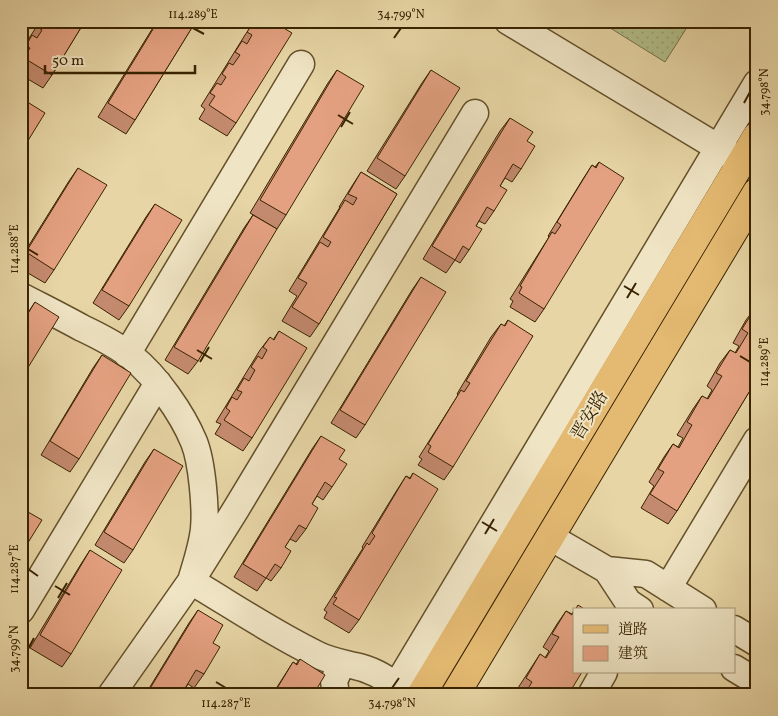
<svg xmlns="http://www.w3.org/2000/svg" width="778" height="716" viewBox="0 0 778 716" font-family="Vollkorn,'Noto Serif SC',serif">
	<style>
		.grass { fill: url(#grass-dots); stroke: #767045 }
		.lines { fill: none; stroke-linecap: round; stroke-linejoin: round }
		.minor-casing { stroke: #64502a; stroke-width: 29 }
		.major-casing { stroke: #392301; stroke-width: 30 }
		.minor { stroke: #efe4c4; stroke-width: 26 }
		.major { stroke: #e4ba72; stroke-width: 28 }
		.wall { fill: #c48a6f; stroke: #392301 }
		.building { fill: #e4a181; stroke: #392301 }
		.ticks { fill: none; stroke: #392301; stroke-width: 2 }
		.labels { text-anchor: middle; stroke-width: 4; stroke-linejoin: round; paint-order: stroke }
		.street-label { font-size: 18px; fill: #392301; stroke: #efe4c4 }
		.neatline { fill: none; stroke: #392301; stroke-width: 2 }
		.ticks-label { font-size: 12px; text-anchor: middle; fill: #392301 }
	</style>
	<defs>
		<pattern id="grass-dots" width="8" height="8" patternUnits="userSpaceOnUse" patternTransform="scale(1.25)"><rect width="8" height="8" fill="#b2be89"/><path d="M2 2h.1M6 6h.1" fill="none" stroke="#9aa374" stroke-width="1.8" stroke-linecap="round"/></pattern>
	</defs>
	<rect width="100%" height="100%" fill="#e7d5a5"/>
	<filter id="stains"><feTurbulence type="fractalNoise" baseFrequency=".004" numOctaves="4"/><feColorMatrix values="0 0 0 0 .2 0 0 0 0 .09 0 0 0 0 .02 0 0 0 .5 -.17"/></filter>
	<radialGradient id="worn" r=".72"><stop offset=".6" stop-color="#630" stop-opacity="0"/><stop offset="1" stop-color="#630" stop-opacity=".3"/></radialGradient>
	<path class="grass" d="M599 21H691L665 62Z"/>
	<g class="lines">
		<defs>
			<path id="minor" d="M508 21 732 156
				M21 296C42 307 62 317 82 328 99 336 117 345 132 357 156 376 182 413 194 442 202 462 206 508 204 529 202 547 196 564 191 581 233 606 274 634 318 655 330 661 343 663 355 666 371 669 384 677 397 686
				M127 354 301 64
				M550 537 607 570 646 574 703 610
				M607 570 628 602 640 610
				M668 588 757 440
				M21 610 158 383
				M734 629 757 643
				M734 668 757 682
				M111 695 191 581 236 509 475 113
				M336 695 334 681 342 663
				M391 695 757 83
				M591 695 604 672"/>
			<path id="major" d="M421 695 757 136
				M455 695 757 192"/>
		</defs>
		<use href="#minor" class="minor-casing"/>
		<use href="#major" class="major-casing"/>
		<use href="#minor" class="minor"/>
		<use href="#major" class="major"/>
	</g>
	<path class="wall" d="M40 21H85L52 75 43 88 21 75V51Z
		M157 21H196L135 120 126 134 98 117Z
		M260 21H272L236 123 227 136 199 119 205 109 201 106 245 35 254 22 258 24Z
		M337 70 286 215 277 229 250 213 328 83Z
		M431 70 405 176 396 189 367 171 422 83Z
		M510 118 521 169 512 182 505 178 500 186 494 211 485 224 479 221 476 226 469 250 460 263 455 260 446 273 423 259 500 131Z
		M599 162 544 309 535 322 510 307 513 301 510 299 549 237 548 236 583 179 592 165 595 167Z
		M78 168 54 270 45 283 21 269V258L69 181Z
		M361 172 397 194 319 324 310 337 282 321 297 296 289 291 340 207H339L352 186Z
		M155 204 129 306 119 320 93 303 146 217Z
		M253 215 198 361 188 374 165 360 244 228Z
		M421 277 365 425 356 438 331 423 412 290Z
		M35 302 21 379V323Z
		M756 307 757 379 677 511 668 524 641 508 654 486 649 482 664 457 673 444 678 447 683 438 677 435 693 409 702 396 707 399 712 390 707 386 720 363 730 350 735 353 739 346 733 343 746 320Z
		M508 320 453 467 444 480 418 465 422 459 419 457 458 395 457 394 491 337 501 324 504 326Z
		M279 331 252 438 243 451 215 434 221 424 216 422 260 350 270 337 273 340Z
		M102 355 79 459 70 472 41 455 93 368Z
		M321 436 339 459 332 487 323 500 317 496 312 504 306 529 296 542 290 539 285 547 281 568 271 581 266 578 257 591 234 577 312 449Z
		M154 449 133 550 124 563 95 545 145 462Z
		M413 473 359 620 349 633 324 618 327 612 324 610 363 548 362 547 397 490 406 476 410 478Z
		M90 550 71 654 62 667 30 648 81 564Z
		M198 610 213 643 204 674 194 688 188 684 181 695H145L189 623Z
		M574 610V672L568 695H522L516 691 531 668 540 654 545 658 549 651 543 647 557 624 566 611 572 614Z
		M300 659 313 695H272L293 662 296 664Z"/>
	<path class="building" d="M41 21H85L52 75 24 58 30 48 26 46 32 35 37 38 42 30 37 27Z
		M158 21H196L135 120 108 103Z
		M261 21H272L292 33 236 123 209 105 215 96 210 93 217 83 221 85 226 77 222 74 229 63 233 65 240 55 235 52 242 41 247 44 252 35 247 32 254 22 259 25Z
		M337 70 364 86 286 215 260 200Z
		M431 70 460 88 405 176 377 158Z
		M21 98 45 113 21 152Z
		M510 118 533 132 527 141 535 146 521 169 513 164 500 186 507 190 494 211 487 207 476 226 482 229 469 250 463 246 455 260 432 246Z
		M599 162 624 178 544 309 519 293 522 287 520 286 552 232 555 234 561 225 557 222 592 165 596 168Z
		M78 168 107 185 54 270 26 252Z
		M361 172 397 194 319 324 292 307 307 283 298 278 320 242 328 247 331 242 323 237 345 200 353 205 357 198 348 194Z
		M155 204 182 220 129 306 102 290Z
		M253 215 277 229 198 361 174 347Z
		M421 277 446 292 365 425 340 410Z
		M35 302 59 317 21 379V325Z
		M756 307H757V379L677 511 650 494 664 472 658 469 673 444 679 448 692 425 687 422 702 396 708 399 722 376 716 373 730 350 736 353 748 333 742 329Z
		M508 320 533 336 453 467 428 452 431 446 428 444 461 390 464 392 470 383 466 381 501 324 505 326Z
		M279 331 307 348 252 438 224 420 230 411 226 408 232 397 237 400 242 392 237 390 244 378 249 381 255 370 251 367 258 356 262 359 267 350 263 347 270 337 274 340Z
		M102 355 131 373 79 459 50 441Z
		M321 436 345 450 339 459 347 464 332 487 325 482 312 504 318 508 306 529 299 525 285 547 291 551 281 568 275 564 266 578 243 564Z
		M154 449 183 466 133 550 104 532Z
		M413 473 438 489 359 620 333 604 337 598 334 597 367 543 369 545 375 536 372 533 406 476 410 479Z
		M21 508 42 520 21 554Z
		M90 550 122 570 71 654 40 635Z
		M578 605 586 610H575Z
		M198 610 223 625 213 643 220 647 204 674 196 670 181 695H146Z
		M566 611 572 615 574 611V672H582L568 695H524L532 682 526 678 540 654 546 658 559 637 552 634Z
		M300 659 325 675 313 695H273L293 662 297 665Z"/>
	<path class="ticks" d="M193 28 204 34M394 38 401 28M744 103 750 92M338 115 353 124M341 127 350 112M28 249 38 255M624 286 639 295M627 298 636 283M197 350 212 359M740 356 750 362M200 362 209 347M482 522 497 531M485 534 494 519M28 569 38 576M55 586 70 595M58 598 67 583M28 649 34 638M216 682 226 688M392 688 399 678"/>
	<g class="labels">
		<g class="street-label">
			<text transform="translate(589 415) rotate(-59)" y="6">晋安路</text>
		</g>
	</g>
	<rect width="778" height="716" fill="none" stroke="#e7d5a5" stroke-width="55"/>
	<rect x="573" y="608" width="162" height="65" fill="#efe4c4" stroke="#a69776"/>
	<rect x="583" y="625" width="25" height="8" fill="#e4ba72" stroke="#a69776"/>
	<text x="618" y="634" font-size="15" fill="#392301">道路</text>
	<rect x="583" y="646" width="25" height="15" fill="#e4a181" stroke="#a69776"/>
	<text x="618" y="658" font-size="15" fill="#392301">建筑</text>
	<path d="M45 65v8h150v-8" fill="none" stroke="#392301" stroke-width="2.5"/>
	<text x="52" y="65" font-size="15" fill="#392301" stroke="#efe4c4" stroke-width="4" paint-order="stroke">50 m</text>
	<rect x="28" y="28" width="722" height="660" class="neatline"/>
	<g class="ticks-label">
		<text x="193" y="18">114.289°E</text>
		<text x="401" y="18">34.799°N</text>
		<text transform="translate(764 92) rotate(-90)" y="4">34.798°N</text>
		<text transform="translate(14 249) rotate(-90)" y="4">114.288°E</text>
		<text transform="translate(764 362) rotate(-90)" y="4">114.289°E</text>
		<text transform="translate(14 569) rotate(-90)" y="4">114.287°E</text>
		<text transform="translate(14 649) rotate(-90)" y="4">34.799°N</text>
		<text x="226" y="707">114.287°E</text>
		<text x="392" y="707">34.798°N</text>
	</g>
	<rect width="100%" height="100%" filter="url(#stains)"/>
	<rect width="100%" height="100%" fill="url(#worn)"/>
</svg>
